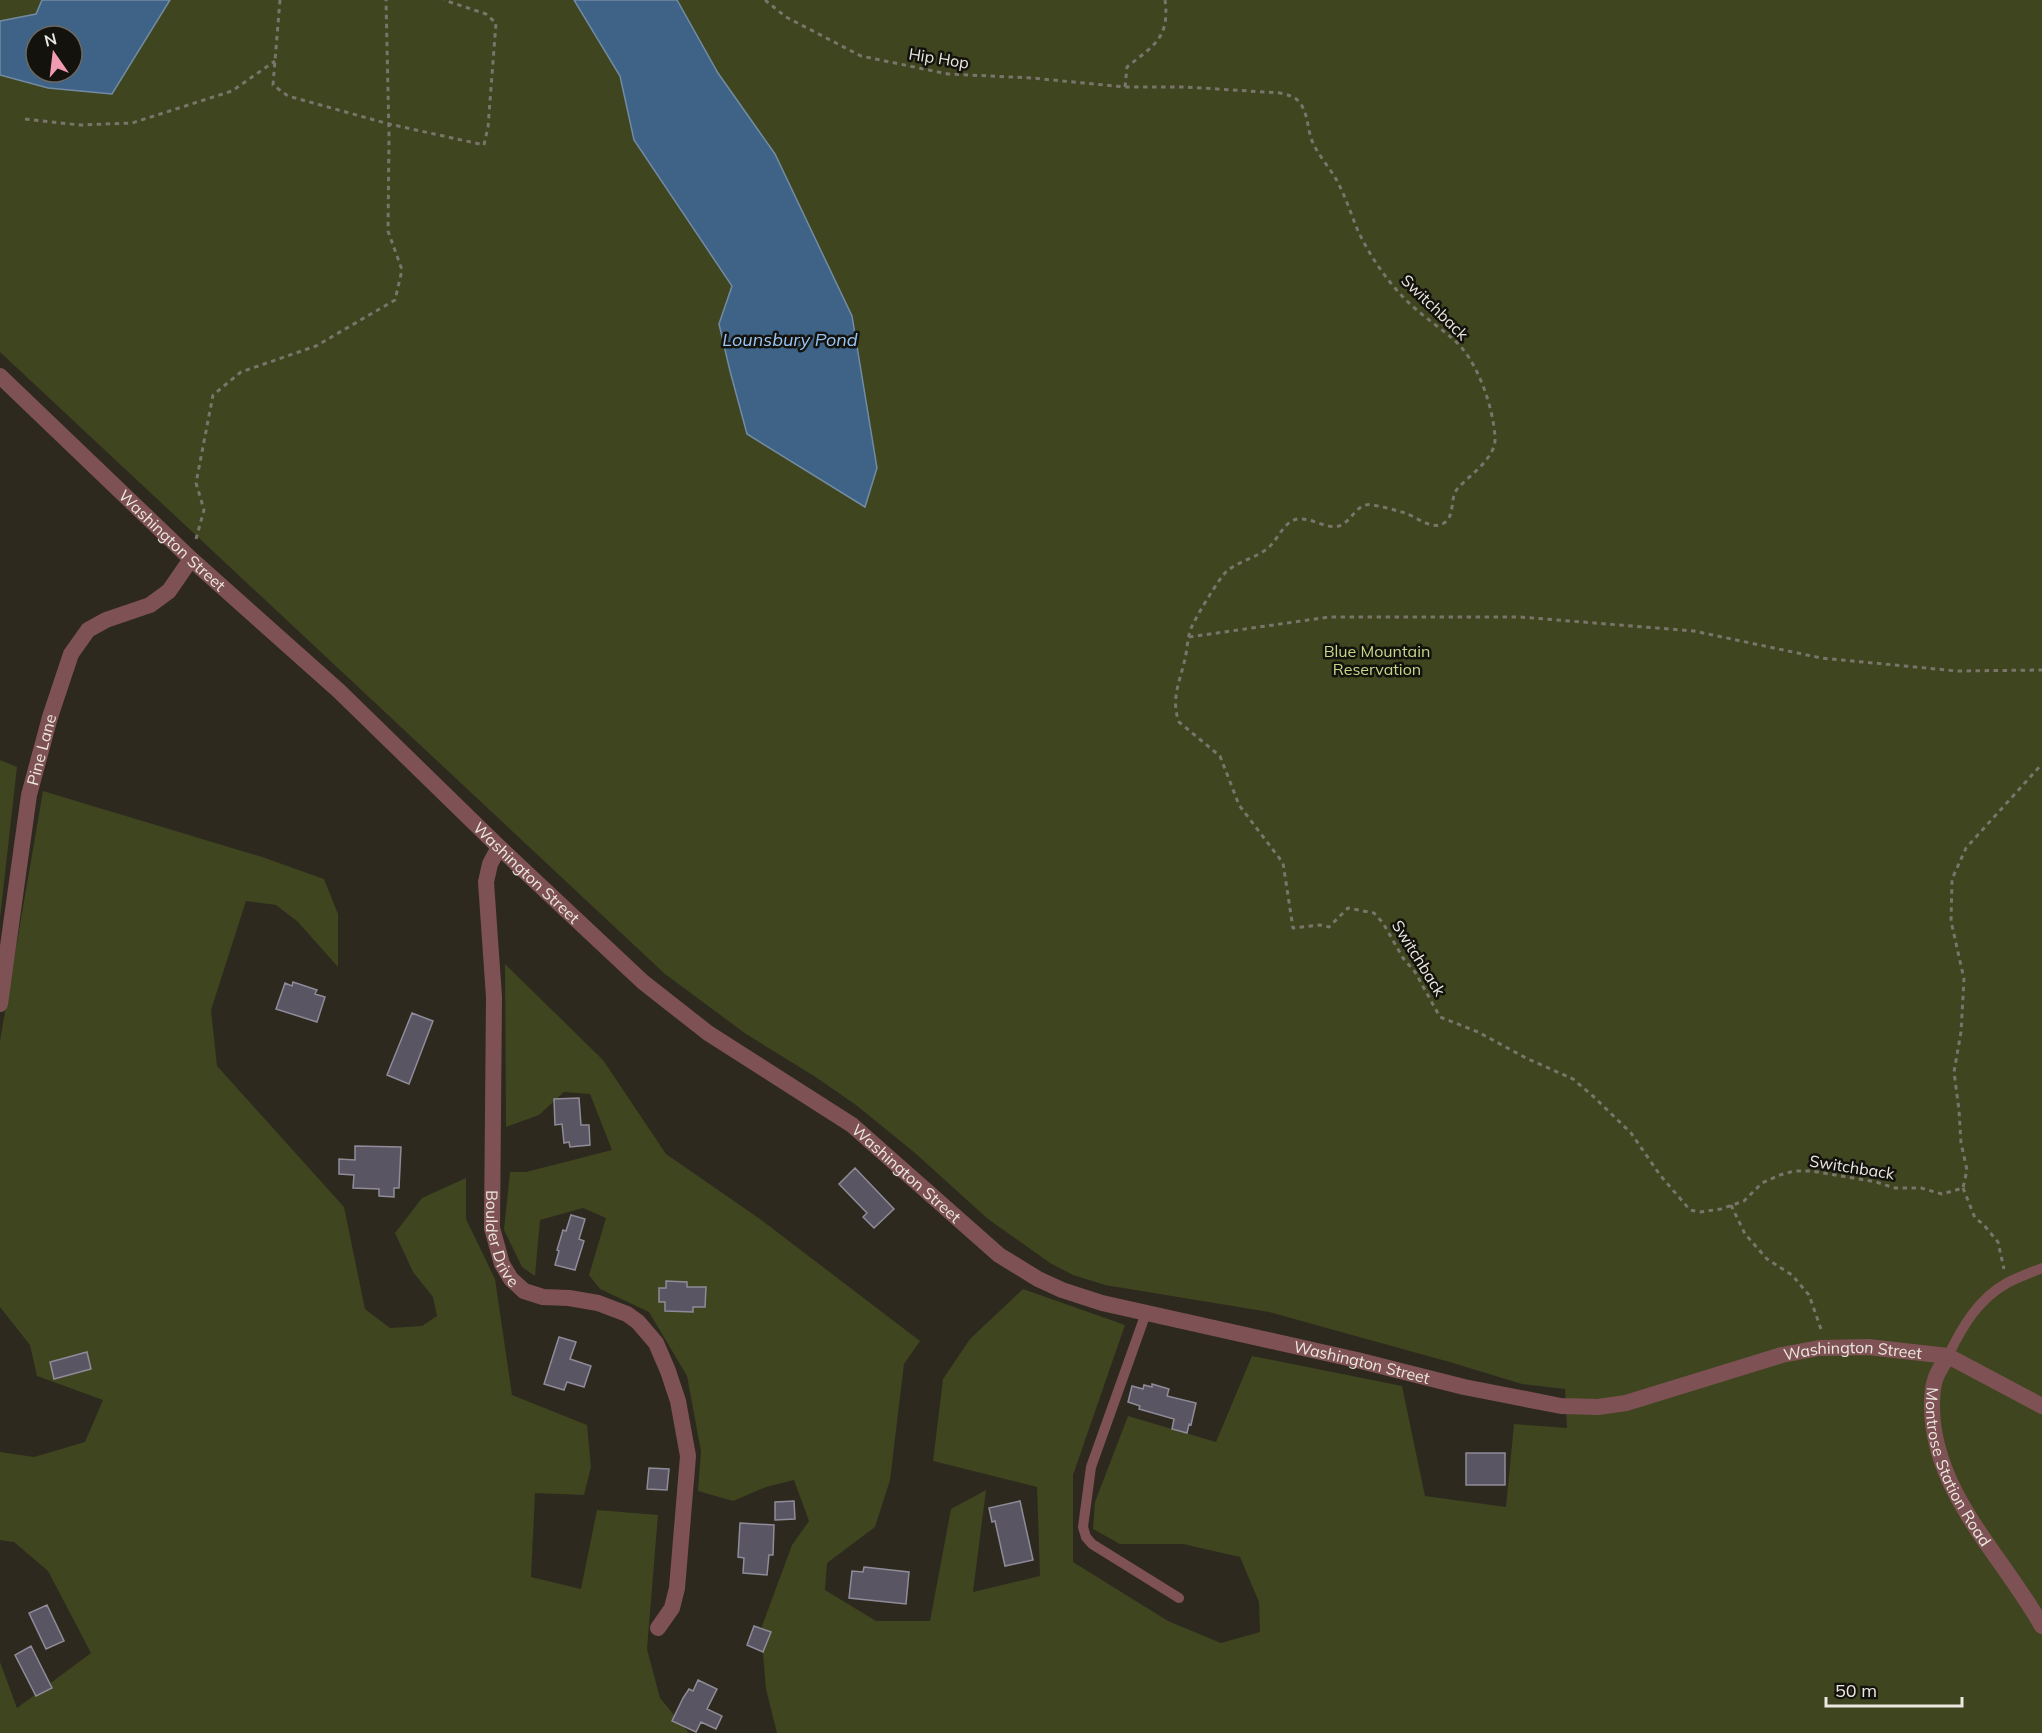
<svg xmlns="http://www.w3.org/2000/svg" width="2042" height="1733" viewBox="0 0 2042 1733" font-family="Mulish,sans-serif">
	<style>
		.green { fill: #3e451f; fill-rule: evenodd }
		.water { fill: #3f6387; stroke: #738ba2; stroke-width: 1.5; fill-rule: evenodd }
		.building { fill: #595562; stroke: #8f8b99; stroke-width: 1.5 }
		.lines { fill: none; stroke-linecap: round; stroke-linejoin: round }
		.path { stroke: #79756b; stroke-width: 3; stroke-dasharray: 4.5 4.5; stroke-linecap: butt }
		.service { stroke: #7e5254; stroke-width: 10 }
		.minor { stroke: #7e5254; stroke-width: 16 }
		.tertiary { stroke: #7e5254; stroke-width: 16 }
		.labels { text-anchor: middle; stroke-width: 5; stroke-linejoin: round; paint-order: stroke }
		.street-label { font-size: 16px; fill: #ebe8e0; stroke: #14120d }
		.park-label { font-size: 16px; fill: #c7d789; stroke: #14120d }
		.water-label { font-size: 18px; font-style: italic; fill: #98c5f3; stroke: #14120d }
	</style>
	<rect width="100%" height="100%" fill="#2e291e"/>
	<path class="green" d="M0 0H2042V1733H777L766 1689 761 1629 792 1545 809 1521 794 1480 766 1487 733 1501 698 1491 701 1451 687 1376 649 1312 600 1289 589 1275 606 1218 583 1208 540 1220 535 1276 522 1267 504 1230 510 1172H526L612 1150 590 1094 564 1092 539 1115 506 1127 505 964 603 1060 666 1154 760 1219 920 1341 904 1364 890 1480 875 1527 827 1563 825 1590 876 1621H930L951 1509 986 1490 973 1592 1040 1576 1037 1487 933 1461 943 1379 970 1339 1023 1289 1125 1325 1073 1475V1562L1168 1621 1221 1643 1260 1632 1259 1602 1240 1557 1183 1544H1120L1093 1529 1095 1502 1128 1416 1216 1442 1252 1356 1402 1386 1425 1496 1506 1507 1514 1424 1567 1428 1565 1389 1522 1384 1453 1363 1269 1312 1105 1285 1073 1275 1050 1263 988 1219 915 1153 856 1105 814 1076 746 1034 665 974 0 352ZM36 36H72V72H36Z
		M0 760 17 767 0 918Z
		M43 791 262 857 324 879 338 914V967L298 922 276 905 246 901 211 1010 217 1066 344 1207 365 1309 390 1328 422 1326 437 1316 433 1297 413 1272 395 1233 422 1198 466 1178V1219L495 1279 512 1395 587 1425 591 1467 584 1495 535 1493 531 1577 581 1589 597 1510 658 1515 647 1649 660 1698 689 1733H0V1662L17 1708 91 1653 48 1571 14 1542 0 1540V1452L34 1457 85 1442 103 1400 37 1376 30 1345 0 1307V1041Z"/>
	<path class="water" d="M42 0H170L112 94 48 88 0 75V21L36 14ZM36 36H72V72H36Z
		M574 0H677L718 73 775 154 852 316 877 468 865 507 747 434 730 371 719 324 732 286 634 140 620 76Z"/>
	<path class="building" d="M293 982 317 990 315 994 325 997 317 1022 276 1009 285 983 292 986Z
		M412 1013 433 1021 409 1084 387 1075Z
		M579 1098 581 1125H589L590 1145 570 1147 569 1142 564 1143 562 1124 555 1125 554 1099Z
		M355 1146 401 1147 399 1188H394V1197L379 1196V1189L353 1188 354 1175 339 1174V1159L355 1160Z
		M855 1168 894 1209 874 1228 863 1217 867 1213 839 1184Z
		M571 1215 585 1219 579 1239 584 1241 575 1270 555 1265 559 1251 557 1250 563 1230 566 1231Z
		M666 1281 687 1282V1287H706L705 1307H693V1312L665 1311V1302H659V1288H666Z
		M559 1337 576 1342 570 1359 591 1366 584 1387 567 1382 564 1390 544 1384Z
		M87 1352 91 1369 54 1379 50 1362Z
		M1152 1384 1169 1389 1167 1396 1196 1403 1191 1425 1189 1424 1187 1433 1172 1429 1174 1419 1139 1409 1140 1406 1128 1402 1132 1386 1143 1389 1144 1385 1152 1387Z
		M1466 1453H1505V1485H1466Z
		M649 1468 669 1469 667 1490 647 1489Z
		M794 1501 795 1519 775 1520V1502Z
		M1020 1501 1033 1560 1005 1566 995 1521 992 1522 989 1508Z
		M740 1523 774 1525 773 1555H769L767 1575 743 1573 744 1558 738 1557Z
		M864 1567 909 1572 906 1604 849 1598 852 1571 863 1572Z
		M47 1605 64 1641 46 1649 29 1613Z
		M754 1626 771 1632 763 1652 747 1645Z
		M31 1646 52 1688 36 1696 15 1655Z
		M698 1680 717 1689 707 1709 722 1716 716 1729 701 1722 696 1732 672 1721 683 1698 689 1689 693 1691Z"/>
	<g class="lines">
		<path class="path" d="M280 0 273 85 288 96 389 124 484 145 488 127 496 23 486 14 444 0
			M765 0 786 17 861 56 948 74 1032 78 1125 87H1186L1280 93C1288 95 1295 96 1300 103 1309 115 1307 131 1313 143 1319 156 1329 167 1336 179 1345 195 1351 214 1358 231 1370 256 1387 281 1406 300 1421 315 1438 326 1453 339 1477 359 1493 406 1495 437 1497 457 1470 475 1458 488 1449 498 1456 515 1444 523 1432 531 1417 517 1405 513 1395 510 1384 507 1373 505 1358 502 1354 517 1343 524 1331 532 1315 519 1302 519 1285 517 1279 539 1268 548 1256 558 1239 561 1227 571 1221 575 1192 623 1190 631 1187 641 1187 653 1184 663 1179 683 1171 701 1179 722L1220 756 1239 805 1283 863 1293 928 1320 925 1329 927 1348 908 1374 913 1383 923 1403 958 1415 972 1440 1017 1478 1032 1526 1058 1573 1079 1594 1097 1631 1133 1660 1175 1690 1210 1700 1212 1721 1209 1744 1201 1762 1183 1780 1175 1794 1171H1811L1876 1182 1895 1188H1921L1942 1194 1963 1188 1967 1170 1961 1143 1959 1110 1954 1072 1961 1032 1964 979 1951 921 1952 879 1966 848 2042 764
			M1125 87 1127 67C1154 45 1170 38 1165 0
			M25 119 80 125 132 123 232 91 275 61
			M196 539 204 510 196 483 213 395 241 372 316 346 395 300 402 270 388 231 389 136 386 0
			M1189 637 1329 617H1520L1694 631 1821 658 1957 671 2042 670
			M1963 1188 1975 1218 1983 1224 1998 1242 2004 1269
			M1731 1205 1745 1234 1767 1259 1792 1275 1809 1295 1822 1332"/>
		<path class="service" d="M1146 1313 1091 1467 1083 1527 1086 1537 1092 1544 1179 1598
			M1948 1356C1962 1327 1978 1299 2007 1283 2018 1277 2030 1273 2042 1268"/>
		<g class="minor">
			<path id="s1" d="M499 847 490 864 486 882 494 997 492 1228 502 1264 511 1279 524 1291 543 1297 569 1298 598 1303 627 1314 638 1322 656 1343 668 1371 678 1401 688 1456 677 1588 672 1608 658 1628"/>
			<path id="s2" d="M0 1004 29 795 50 717 71 654 88 630 106 620 150 605 169 591 191 559"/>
		</g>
		<g class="tertiary">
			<path id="s3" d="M0 376 191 559 339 691 499 847 643 982 708 1033 852 1125 999 1255 1038 1279 1062 1290 1102 1303 1357 1360 1464 1387 1561 1406 1598 1407 1626 1403 1782 1355 1819 1348 1868 1347 1948 1356 2042 1406"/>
			<path id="s4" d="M1948 1356C1943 1364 1937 1372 1935 1380 1932 1389 1932 1399 1932 1407 1933 1493 2003 1556 2042 1626"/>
		</g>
	</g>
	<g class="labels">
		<g class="street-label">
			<text transform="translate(939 58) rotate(9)" y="6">Hip Hop</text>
			<text transform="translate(1435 307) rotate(44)" y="6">Switchback</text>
			<text dy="6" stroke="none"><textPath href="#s3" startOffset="238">Washington Street</textPath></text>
			<text dy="6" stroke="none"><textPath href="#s2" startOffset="258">Pine Lane</textPath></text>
			<text dy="6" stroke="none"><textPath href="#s3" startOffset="724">Washington Street</textPath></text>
			<text transform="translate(1419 958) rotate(58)" y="6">Switchback</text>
			<text transform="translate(1852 1167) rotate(9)" y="6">Switchback</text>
			<text dy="6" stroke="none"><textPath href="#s3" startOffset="1210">Washington Street</textPath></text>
			<text dy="6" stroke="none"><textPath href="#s1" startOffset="396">Boulder Drive</textPath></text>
			<text dy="6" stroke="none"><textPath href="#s3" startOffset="2218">Washington Street</textPath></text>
			<text dy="6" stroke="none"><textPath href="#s3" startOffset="1714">Washington Street</textPath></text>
			<text dy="6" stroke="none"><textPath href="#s4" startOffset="120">Montrose Station Road</textPath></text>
		</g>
		<g class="park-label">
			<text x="1377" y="657">Blue Mountain<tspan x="1377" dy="18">Reservation</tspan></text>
		</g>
		<g class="water-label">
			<text x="790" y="346">Lounsbury Pond</text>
		</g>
	</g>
	<g transform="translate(54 54) rotate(346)"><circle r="28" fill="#14120d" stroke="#6a6861" stroke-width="1.5"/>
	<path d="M0-4.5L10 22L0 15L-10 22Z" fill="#f19ab3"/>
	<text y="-9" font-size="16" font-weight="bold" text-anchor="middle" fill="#ebe8e0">N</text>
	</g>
	<path d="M1826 1697v9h136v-9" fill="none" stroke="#ebe8e0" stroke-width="3"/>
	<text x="1835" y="1697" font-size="18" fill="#ebe8e0" stroke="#14120d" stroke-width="4.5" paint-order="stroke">50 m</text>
</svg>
